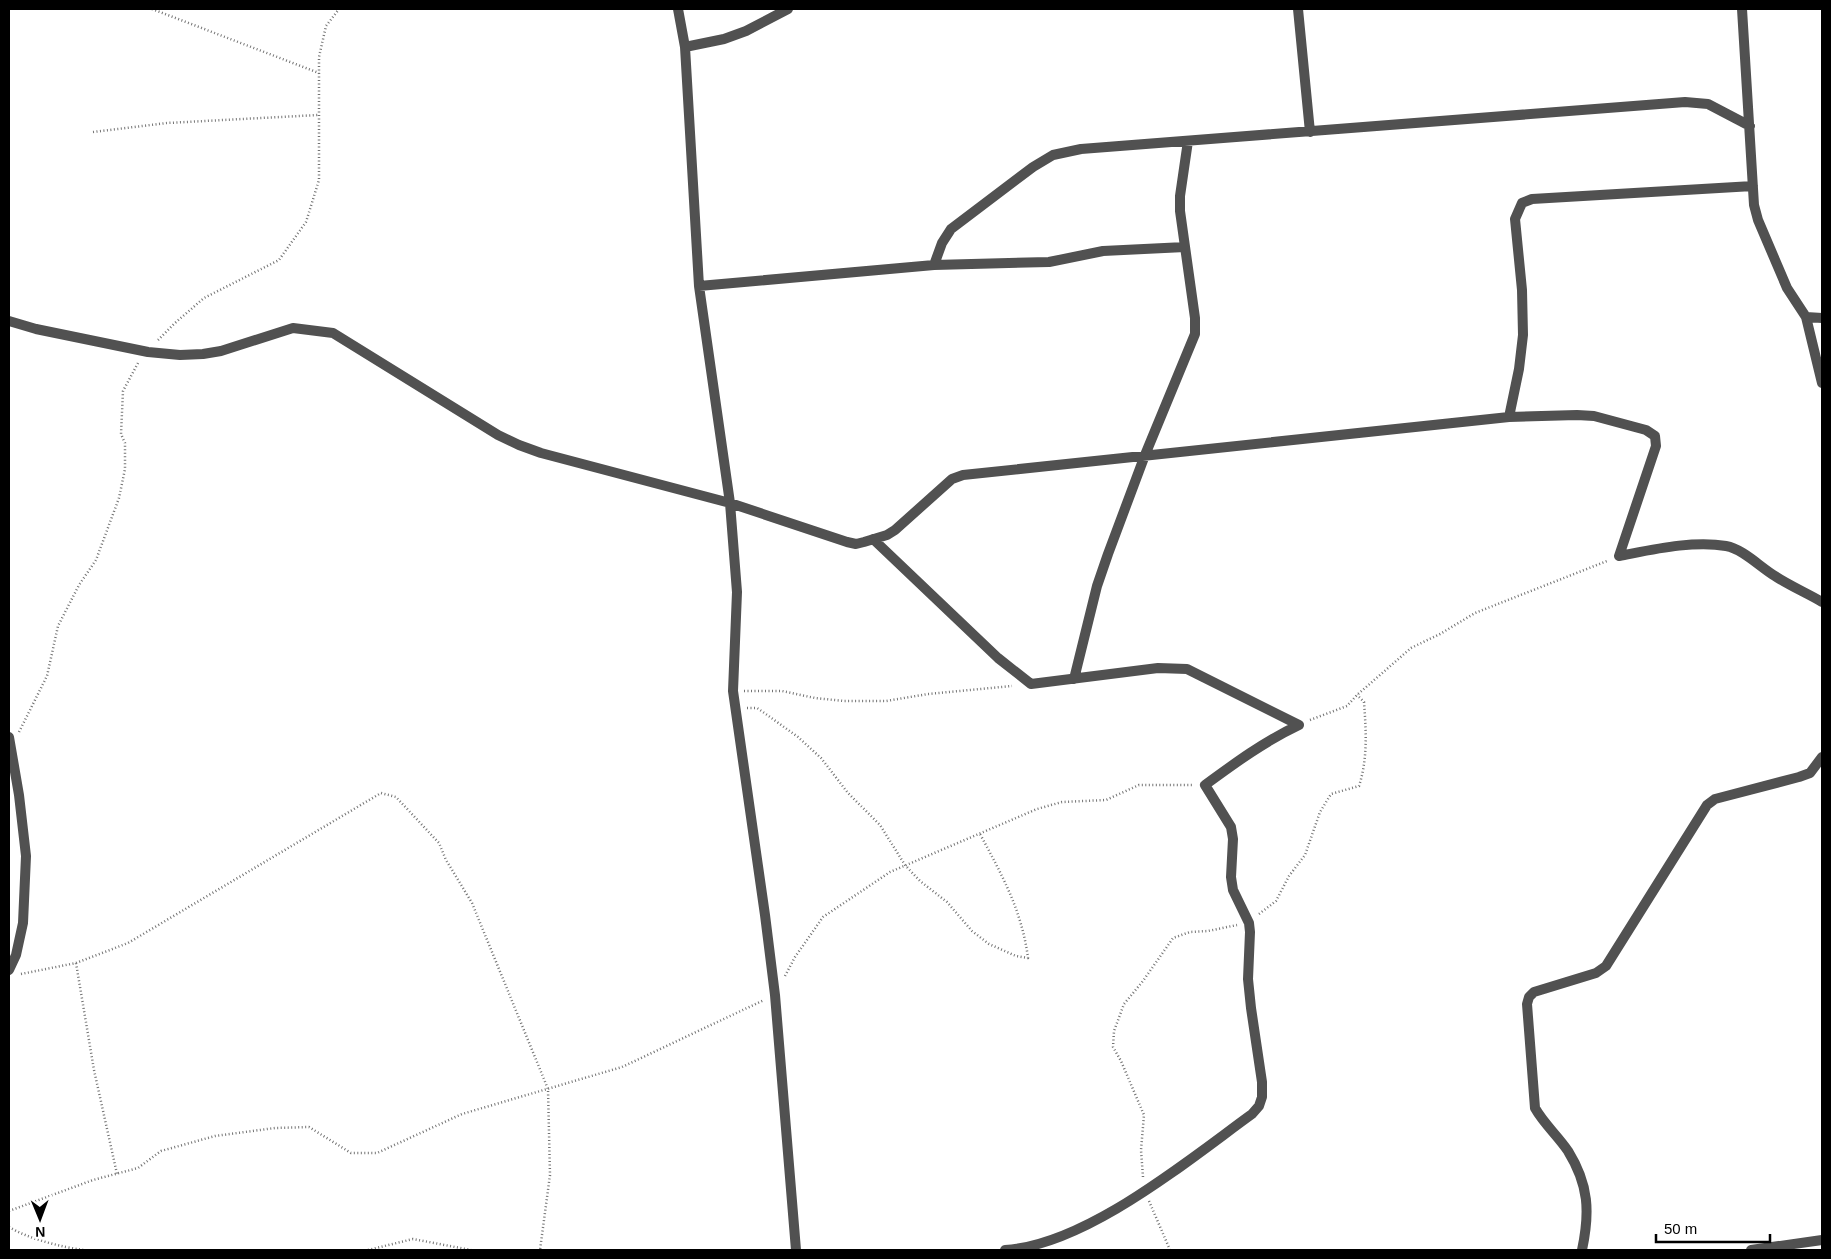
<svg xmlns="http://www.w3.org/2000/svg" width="1831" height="1259" viewBox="0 0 1831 1259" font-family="Helvetica,sans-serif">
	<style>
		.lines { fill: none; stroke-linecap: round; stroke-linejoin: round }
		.path { stroke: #737373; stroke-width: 2.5; stroke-dasharray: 1 2.5; stroke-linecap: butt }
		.minor { stroke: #515151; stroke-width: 10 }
	</style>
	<rect width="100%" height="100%" fill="#fff"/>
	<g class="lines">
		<path class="path" d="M152 9 319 73
			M93 132 167 123 318 115
			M158 340 175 323 204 298 279 260 306 222 319 180V57L326 26 339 9
			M744 691H782L815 698 844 701H886L928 694 1012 686
			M747 708H757L763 712 798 737 821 758 848 793 880 825 905 865 920 881 947 902 972 931 989 944 1016 956 1028 958C1022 911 1002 875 980 834
			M1310 720 1347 706 1357 695 1411 648 1440 634 1475 613 1607 561
			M19 732 47 676 58 626 79 585 96 560 119 498 125 469V443L121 434 123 391 138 363
			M1259 914 1276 901 1289 876 1305 855 1320 812 1331 794 1359 786C1368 758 1366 730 1364 702L1357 695
			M76 963 94 1070 117 1174
			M21 974 76 963 128 943 381 793 396 797 439 843 446 860 472 903 548 1089 550 1175 540 1250
			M785 976 795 957 823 917 890 872 1037 809 1062 802 1106 800 1139 785H1193
			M1143 1177 1141 1150 1144 1115 1121 1061 1113 1047 1114 1031 1124 1004 1143 981 1173 938 1190 932 1208 931 1237 925
			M1149 1201 1170 1250
			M9 1211 93 1180 138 1168 161 1151 215 1136 275 1128 309 1127 351 1153H377L462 1114 622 1067 764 1000
			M9 1227C29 1239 61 1247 84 1250
			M368 1250 413 1239 471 1250"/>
		<path class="minor" d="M678 9 685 47 699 286 730 503 737 592 733 691 765 915 775 995 796 1250
			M1298 9 1310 132
			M1742 9 1754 205 1758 220 1787 288 1806 317 1822 383
			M685 47 724 39 746 31 788 9
			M934 265 1049 262 1103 251 1185 247
			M699 286 934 265 942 243 951 229 1033 167 1053 155 1081 149 1685 102 1708 104 1750 126
			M1806 317 1822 318
			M9 321 36 329 148 352 180 355 203 354 221 351 293 328 333 333 498 435 519 445 541 453 730 503 847 542 856 544 864 542 887 535 895 530 952 479 963 475 1509 417 1577 415 1594 416 1646 430 1655 436 1656 446 1619 556C1651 550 1693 540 1726 546 1743 549 1760 567 1775 576 1790 586 1807 593 1822 602
			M1509 417 1519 369 1523 335 1522 290 1515 219 1522 203 1532 199 1753 186
			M873 539 998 658 1031 684 1158 668 1187 669 1299 725
			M1074 679 1097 586 1108 554 1145 455 1195 334V318L1180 211V196L1188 141
			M9 737 19 795 26 856 23 923 16 955 9 970
			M1005 1250C1086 1245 1187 1161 1252 1114L1259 1106 1262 1097V1082L1251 1008 1248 979 1250 932 1249 923 1233 890 1231 877 1233 839 1231 827 1205 785C1235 763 1265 741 1299 725
			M1582 1250C1590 1212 1589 1185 1568 1151 1558 1136 1544 1124 1535 1108L1527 1004 1529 997 1534 992 1596 973 1606 966 1707 805 1715 799 1799 777 1810 773 1822 757
			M1751 1250 1822 1240"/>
	</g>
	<rect width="1831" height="1259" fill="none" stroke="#000000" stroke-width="20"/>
	<g transform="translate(40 1219) rotate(179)" stroke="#ffffff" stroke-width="4" paint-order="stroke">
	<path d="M0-4L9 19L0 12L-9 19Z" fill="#000000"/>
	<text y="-8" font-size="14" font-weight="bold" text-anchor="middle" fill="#000000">N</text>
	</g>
	<path d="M1656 1234v8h114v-8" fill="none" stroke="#000000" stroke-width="2.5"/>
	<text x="1664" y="1234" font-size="15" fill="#000000" stroke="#ffffff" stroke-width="4" paint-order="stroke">50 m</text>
</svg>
